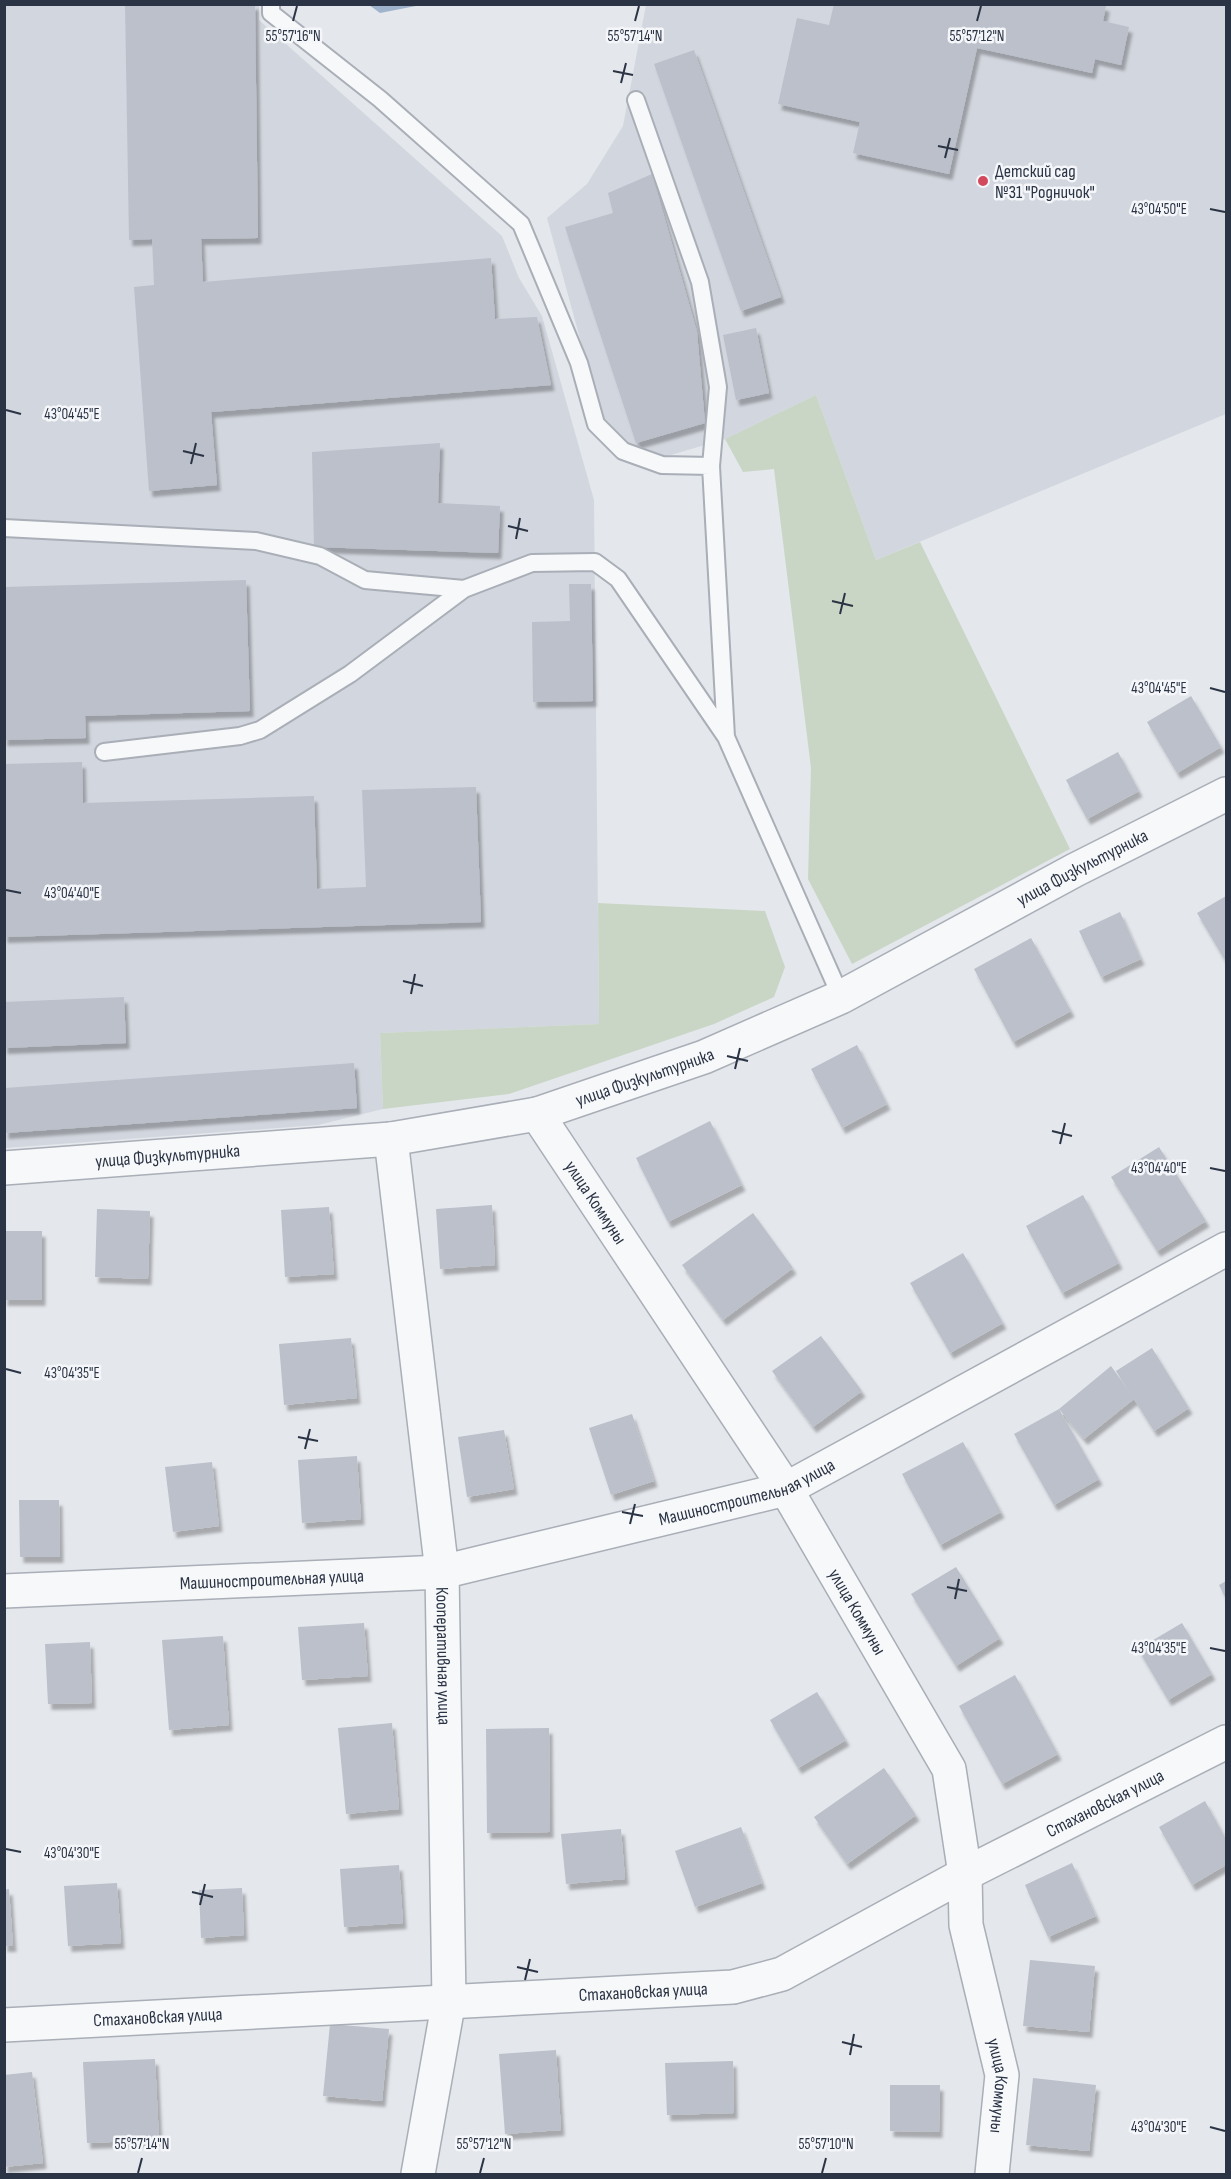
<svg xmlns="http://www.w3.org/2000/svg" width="1231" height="2179" viewBox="0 0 1231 2179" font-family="'Sofia Sans Condensed',sans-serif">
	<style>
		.built { fill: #d2d6de }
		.green { fill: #c9d6c5 }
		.water { fill: #9fb4cc }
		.building { fill: #bbc0ca; filter: url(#shadow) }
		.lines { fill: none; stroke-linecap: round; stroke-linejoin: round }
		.service-casing { stroke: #a9aeb7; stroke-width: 20 }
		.minor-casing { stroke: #a9aeb7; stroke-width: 36 }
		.tertiary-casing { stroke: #a9aeb7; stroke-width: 36 }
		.service { stroke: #f7f8fa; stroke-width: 16 }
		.minor { stroke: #f7f8fa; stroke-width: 33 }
		.tertiary { stroke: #f7f8fa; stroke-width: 33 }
		.ticks { fill: none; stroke: #2b3445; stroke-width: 2 }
		.poi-dot { fill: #d1495b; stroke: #f4f6f9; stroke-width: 2 }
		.labels { text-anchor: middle; stroke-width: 5; stroke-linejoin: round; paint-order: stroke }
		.poi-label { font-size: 18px; fill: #2b3445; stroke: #f4f6f9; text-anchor: start }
		.street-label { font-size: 18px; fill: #2b3445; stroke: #f4f6f9 }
		.ticks-label { font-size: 15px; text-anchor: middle; fill: #2b3445; stroke: #f4f6f9; stroke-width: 5; stroke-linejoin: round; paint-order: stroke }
	</style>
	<defs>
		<filter id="shadow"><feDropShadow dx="3.5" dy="6" stdDeviation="1.5" flood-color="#0004"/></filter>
	</defs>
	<rect width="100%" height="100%" fill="#e4e7ec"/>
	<path class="built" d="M1225 4 1226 414 876 560 816 395 725 439 654 460 624 444 602 419 547 218 587 184 623 126 646 5Z
		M5 5H259V20L502 236 519 278 542 316 594 500 599 1024 380 1033 383 1109 318 1125 5 1148Z"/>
	<path class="green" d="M816 395 876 560 920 542 1070 849 852 964 808 879 811 768 774 469 743 472 725 439Z
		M598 903 765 911 785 967 774 997 714 1024 509 1094 383 1109 380 1033 599 1024Z"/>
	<path class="water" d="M369 5H421L380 13Z"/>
	<path class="building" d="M125 4H255L258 238 201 239 203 282 491 258 495 319 537 317 551 385 211 412 217 485 149 491 134 287 154 285 152 239 129 240Z
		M834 4H1100L1106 6 1103 21 1129 27 1121 65 1095 59 1092 73 977 48 949 174 853 153 860 122 778 104 797 18 829 25Z
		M694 50 781 297 741 311 654 64Z
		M652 174 697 332 705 423 636 443 565 227 613 213 608 193Z
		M756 328 769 393 736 400 723 335Z
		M440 443 438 503 500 506 498 553 314 547 312 452Z
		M246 580 250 711 85 716 86 738 4 740V587Z
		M569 584H591L593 701 533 702 532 622 570 621Z
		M1191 696 1221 747 1177 773 1147 722Z
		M1118 752 1139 791 1087 819 1066 780Z
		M82 762 83 803 314 796 317 889 366 887 362 790 476 787 481 922 4 937V764Z
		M1226 896V962L1197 913Z
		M1120 912 1141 959 1101 977 1079 931Z
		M1031 938 1071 1011 1013 1042 974 969Z
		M124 997 126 1043 4 1048V1002Z
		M857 1045 887 1104 842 1128 811 1069Z
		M354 1063 357 1108 5 1133V1088Z
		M710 1121 742 1185 668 1222 636 1158Z
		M1159 1147 1206 1221 1157 1251 1111 1177Z
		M1083 1195 1119 1263 1062 1293 1026 1226Z
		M492 1205 495 1265 440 1269 436 1209Z
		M329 1207 334 1274 285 1277 281 1210Z
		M97 1209 150 1211 148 1279 95 1277Z
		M753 1213 793 1268 723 1320 682 1265Z
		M4 1231H42V1300H4Z
		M963 1253 1003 1323 950 1353 910 1283Z
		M821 1336 862 1391 813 1427 772 1371Z
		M351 1338 357 1398 284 1405 279 1344Z
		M1152 1348 1189 1408 1154 1431 1134 1399 1084 1439 1059 1409 1111 1366 1132 1396 1116 1371Z
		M1059 1409 1099 1479 1054 1505 1014 1434Z
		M632 1414 654 1481 611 1495 589 1428Z
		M504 1430 514 1489 467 1497 458 1437Z
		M963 1442 1001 1512 940 1545 902 1474Z
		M357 1456 361 1519 302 1523 298 1460Z
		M212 1462 219 1526 173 1532 165 1467Z
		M19 1500H59L60 1557H20Z
		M956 1567 1000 1638 956 1666 911 1594Z
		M1226 1581V1599L1219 1585Z
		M364 1623 368 1676 302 1680 298 1627Z
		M1182 1623 1212 1674 1168 1700 1138 1649Z
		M223 1636 229 1725 169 1730 162 1640Z
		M90 1642 92 1703 48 1704 45 1644Z
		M1015 1675 1058 1754 1002 1784 959 1706Z
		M817 1692 846 1740 798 1768 770 1720Z
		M392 1723 399 1809 346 1814 338 1728Z
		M549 1728 550 1832 487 1833 486 1729Z
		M884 1768 916 1815 847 1864 814 1817Z
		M1205 1801 1226 1839V1865L1192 1885 1159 1827Z
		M741 1827 762 1883 695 1907 675 1851Z
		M621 1829 625 1879 566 1884 561 1834Z
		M1072 1863 1096 1916 1048 1937 1025 1885Z
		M399 1865 403 1923 344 1927 340 1869Z
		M117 1883 121 1943 68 1946 64 1886Z
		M242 1888 244 1935 201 1938 199 1890Z
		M9 1889 13 1946H4V1890Z
		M1030 1960 1095 1966 1089 2032 1023 2026Z
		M330 2024 389 2029 382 2101 323 2096Z
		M556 2050 561 2130 505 2134 499 2054Z
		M155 2059 159 2140 87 2143 83 2062Z
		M733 2061 734 2113 667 2115 665 2063Z
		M32 2072 43 2163 4 2167V2075Z
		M1033 2078 1096 2085 1089 2151 1026 2145Z
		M890 2085H940L939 2132 890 2131Z"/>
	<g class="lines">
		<defs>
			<path id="service" d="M271 4V13L380 99 521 224 579 363 596 424 623 451 662 465 711 466
				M636 100 700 282 718 387 711 466 726 737
				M4 528 256 541 320 556 365 580 464 589 532 563 595 562 618 579 726 737 841 997
				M104 752 240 736 260 730 350 674 464 589"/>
			<g id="minor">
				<path id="s1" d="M537 1114 786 1489 949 1769 965 1874 966 1925 1002 2075 992 2174"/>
				<path id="s2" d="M391 1139 442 1572 449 2000 418 2174"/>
				<path id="s3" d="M4 1591 442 1572 786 1489 1226 1249"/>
				<path id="s4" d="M4 2025 733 1987 782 1974 965 1874 1226 1742"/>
			</g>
			<g id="tertiary">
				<path id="s5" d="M4 1168 391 1139 537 1114 704 1057 841 997 1075 870 1226 794"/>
			</g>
		</defs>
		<use href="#service" class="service-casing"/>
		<use href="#minor" class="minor-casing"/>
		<use href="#tertiary" class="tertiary-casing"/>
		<use href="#service" class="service"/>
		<use href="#minor" class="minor"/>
		<use href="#tertiary" class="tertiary"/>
	</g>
	<path class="ticks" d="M293 21 297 6M635 21 639 6M977 21 981 6M613 71 633 75M621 83 626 63M938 146 958 150M945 158 950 138M1210 209 1225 212M6 410 21 414M183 451 204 456M191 464 196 443M508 526 528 531M516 539 520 518M832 601 853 606M840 614 845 593M1210 688 1225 692M6 890 21 893M403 981 423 986M411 994 415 974M727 1056 748 1061M735 1069 740 1048M1052 1131 1072 1136M1060 1144 1065 1123M1210 1168 1225 1171M6 1369 21 1373M298 1437 318 1441M305 1449 310 1429M622 1512 643 1516M630 1524 635 1504M947 1587 967 1591M955 1599 959 1579M1210 1648 1225 1651M6 1849 21 1852M192 1892 213 1897M200 1905 205 1884M517 1967 538 1972M525 1980 530 1959M842 2042 862 2047M850 2055 854 2034M1210 2127 1225 2131M138 2173 142 2158M480 2173 484 2158M822 2173 826 2158"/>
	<circle class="poi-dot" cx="983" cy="181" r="6"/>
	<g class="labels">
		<g class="poi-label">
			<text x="995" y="177">Детский сад<tspan x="995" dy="21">№31 "Родничок"</tspan></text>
		</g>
		<g class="street-label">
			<text dy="6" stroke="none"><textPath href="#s5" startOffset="1136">улица Физкультурника</textPath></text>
			<text dy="6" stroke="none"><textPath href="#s5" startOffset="650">улица Физкультурника</textPath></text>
			<text dy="6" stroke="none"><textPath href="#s5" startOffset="164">улица Физкультурника</textPath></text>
			<text dy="6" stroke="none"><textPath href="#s1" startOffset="106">улица Коммуны</textPath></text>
			<text dy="6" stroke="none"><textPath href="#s3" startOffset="754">Машиностроительная улица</textPath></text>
			<text dy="6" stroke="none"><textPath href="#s3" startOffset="268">Машиностроительная улица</textPath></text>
			<text dy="6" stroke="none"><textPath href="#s1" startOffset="592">улица Коммуны</textPath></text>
			<text dy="6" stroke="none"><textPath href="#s2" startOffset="520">Кооперативная улица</textPath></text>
			<text dy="6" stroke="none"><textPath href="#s4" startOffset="1146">Стахановская улица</textPath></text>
			<text dy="6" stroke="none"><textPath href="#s4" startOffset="640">Стахановская улица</textPath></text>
			<text dy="6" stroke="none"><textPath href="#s4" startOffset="154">Стахановская улица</textPath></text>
			<text dy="6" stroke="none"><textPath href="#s1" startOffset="1096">улица Коммуны</textPath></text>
		</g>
	</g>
	<g class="ticks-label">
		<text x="635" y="41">55°57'14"N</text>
		<text x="977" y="41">55°57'12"N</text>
		<text x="293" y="41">55°57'16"N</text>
		<text x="1159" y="214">43°04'50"E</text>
		<text x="72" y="419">43°04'45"E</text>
		<text x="1159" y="693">43°04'45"E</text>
		<text x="72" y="898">43°04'40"E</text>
		<text x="1159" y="1173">43°04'40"E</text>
		<text x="72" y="1378">43°04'35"E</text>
		<text x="1159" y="1653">43°04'35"E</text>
		<text x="72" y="1858">43°04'30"E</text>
		<text x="1159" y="2132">43°04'30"E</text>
		<text x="142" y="2149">55°57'14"N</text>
		<text x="484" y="2149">55°57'12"N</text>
		<text x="826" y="2149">55°57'10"N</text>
	</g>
	<rect width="1231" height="2179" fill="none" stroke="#2b3445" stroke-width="12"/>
</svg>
